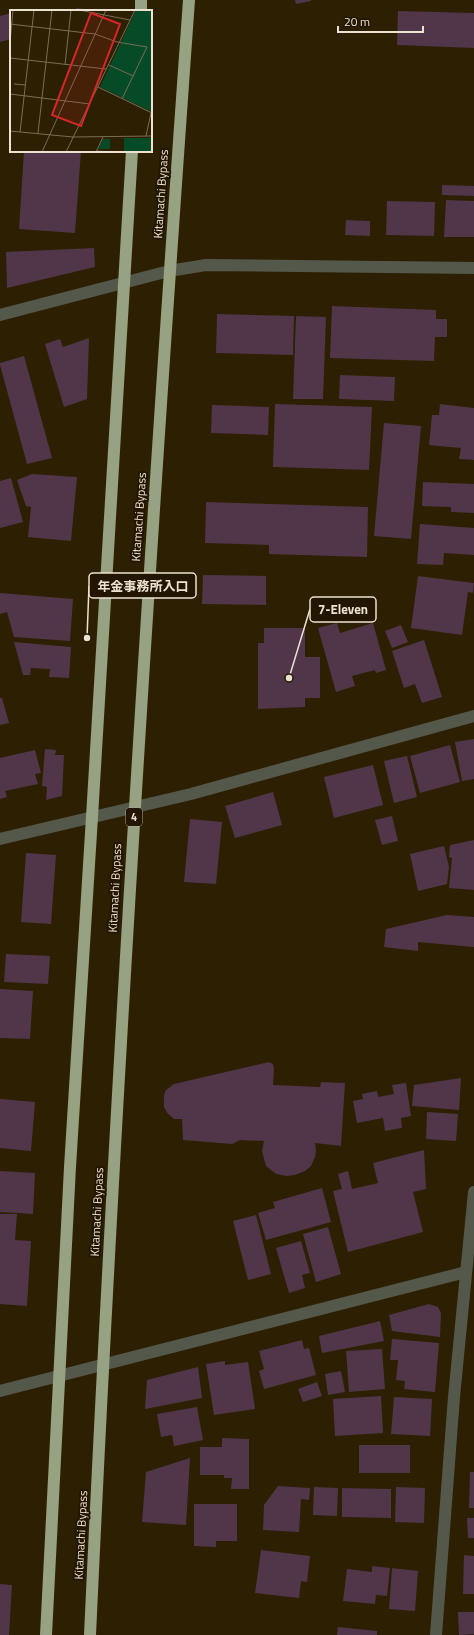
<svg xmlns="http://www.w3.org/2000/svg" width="474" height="1635" viewBox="0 0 474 1635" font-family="'Titillium Web','Noto Sans JP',sans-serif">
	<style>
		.building { fill: #513649 }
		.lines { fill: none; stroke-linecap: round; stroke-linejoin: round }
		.minor { stroke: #53584a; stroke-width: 12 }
		.highway { stroke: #96a281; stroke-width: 12 }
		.labels { text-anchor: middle; stroke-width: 4; stroke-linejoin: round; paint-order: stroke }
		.shield { fill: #231600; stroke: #afa592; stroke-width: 1 }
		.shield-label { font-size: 11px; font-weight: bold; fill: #ebe2d1 }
		.street-label { font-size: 12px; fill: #ebe2d1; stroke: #231600 }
		.inset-road { fill: none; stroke: #796d55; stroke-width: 1 }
		.view { fill: #d62828; fill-opacity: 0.15; stroke: #d62828; stroke-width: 2 }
		.inset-edge { fill: none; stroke: #ebe2d1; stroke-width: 2 }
		.leader { fill: none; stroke: #ebe2d1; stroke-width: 1.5 }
		.callout-dot { fill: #ebe2d1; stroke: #231600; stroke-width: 1.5 }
		.callout { fill: #231600; stroke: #ebe2d1; stroke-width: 1.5 }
		.callout-label { font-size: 13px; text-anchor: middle; font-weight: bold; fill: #ebe2d1 }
	</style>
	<rect width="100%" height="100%" fill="#2d1f02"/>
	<path class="building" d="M295 0H311V1L296 4Z
		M76 8 94 10V11H76Z
		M398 11 474 13V48L397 45Z
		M11 13V39L0 42V16Z
		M24 151H81L75 233 19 229Z
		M442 185 474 186V196L442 195Z
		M446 200 474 201V237H444Z
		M387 201 435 202 434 236 386 235Z
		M346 220 370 221V236L345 235Z
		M94 248 95 267 7 288 6 252Z
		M332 306 436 310V319H447V337H435L434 361 330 358Z
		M217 314 294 316 293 355 216 353Z
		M296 316 326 317 323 399H293Z
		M89 338 87 399 64 407 45 344 60 339 63 347Z
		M24 356 52 458 27 464 0 365V363Z
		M340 375 395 377 394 401 339 399Z
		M275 404 372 407 369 470 273 467Z
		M440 404 474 408V460L459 459 461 448 429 445 432 415H439Z
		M212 405 269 407 268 435 211 433Z
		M384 423 421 426 411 539 374 536Z
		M32 474 77 477 71 541 28 537 31 507 26 506 17 480Z
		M11 478 23 522 0 528V481Z
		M423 482 474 484V513L451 512V507L422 506Z
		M206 502 368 507 367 557 269 554V545L205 543Z
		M420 524 474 528V555L444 553 443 565 417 564Z
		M203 575 266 576V605L202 604Z
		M418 576 474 583 473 593 468 592 462 635 411 628Z
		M0 593 73 599 70 641 14 637 7 612 0 614Z
		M337 623 340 633 373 623 386 670 376 673 375 670 352 676 355 686 336 692 318 628Z
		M401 625 408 642 392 648 385 631Z
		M264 628H305V657H320V698H305V707L258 709V643H264Z
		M424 640 442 697 422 703 415 684 404 688 392 651Z
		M14 642 71 647 69 678 49 677 50 669 31 668 30 675H23Z
		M0 698H2L9 723 0 725Z
		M474 739V779L462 781 455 742Z
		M450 745 460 782 420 793 410 756Z
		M45 749 56 750 55 755H64L62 796 46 800 47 787 42 786Z
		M35 750 41 773 35 774 38 784 5 791 7 797 0 799V758Z
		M407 756 417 797 394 803 384 761Z
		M373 765 383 805 334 818 324 777Z
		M273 792 282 825 235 838 225 806Z
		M392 816 398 841 382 845 375 820Z
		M190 819 222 822 216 884 184 882Z
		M474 840V890L449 888 452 858 449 857 450 845Z
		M444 846 449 867 447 884 418 891 410 854Z
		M26 853 56 855 51 924 21 922Z
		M447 915 474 917V947L418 942V951L384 947 386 929Z
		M6 954 50 956 48 984 4 982Z
		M0 989 33 991 30 1039 0 1038Z
		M269 1062 273 1064 274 1069 273 1085 320 1087 321 1082 345 1083 341 1146 315 1143 316 1150 315 1157 311 1166 305 1171 295 1175 287 1176 276 1174 266 1166 262 1151 264 1141 240 1140 232 1144 183 1140 182 1119H174L168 1114 164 1107V1095L166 1090 174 1084Z
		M461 1078 459 1110 412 1106 414 1085Z
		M406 1083 411 1116 401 1118 402 1128 385 1131 383 1118 357 1123 353 1101 363 1099 362 1094 377 1091 378 1097 394 1094 392 1085Z
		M0 1099 35 1102 31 1151 0 1148Z
		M427 1112 458 1114 456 1141 426 1139Z
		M424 1150 426 1189 413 1192 423 1232 348 1252 333 1191 342 1189 338 1174 348 1171 352 1189 378 1183 373 1163Z
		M0 1171 35 1173 33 1214 0 1212Z
		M322 1188 331 1222 266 1240 258 1213 275 1208 273 1202Z
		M0 1214H17L15 1240 31 1241 27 1306 0 1304Z
		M256 1215 271 1274 248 1280 233 1221Z
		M328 1227 341 1274 316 1282 303 1234Z
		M301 1241 310 1273 302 1275 305 1288 289 1293 276 1248Z
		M429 1304 438 1307 441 1313 440 1337 392 1331 389 1315Z
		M380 1321 384 1341 322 1353 319 1336Z
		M392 1339 439 1343 435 1392 404 1389 405 1381 396 1380 398 1360H390Z
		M302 1340 304 1349 309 1348 316 1375 264 1389 259 1371 264 1369 259 1351Z
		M382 1349 385 1389 349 1392 346 1351Z
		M225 1361V1365L248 1362 255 1409 214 1415 206 1364Z
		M198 1367 202 1398 145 1409 147 1380Z
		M341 1371 345 1392 328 1395 325 1374Z
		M317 1382 322 1396 303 1402 298 1389Z
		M381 1396 383 1433 335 1436 333 1399Z
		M394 1397 432 1399 430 1436 391 1434Z
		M197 1407 203 1440 174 1446 172 1435 161 1437 157 1414Z
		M222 1438 249 1439V1489H231L232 1478H224V1475H200V1447H222Z
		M359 1445H410V1473H359Z
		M190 1458 186 1525 142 1522 146 1472Z
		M470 1472H474V1508H469Z
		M278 1486 310 1488 309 1500 301 1499 299 1532 263 1530 264 1505Z
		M314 1487 338 1488 337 1516 313 1515Z
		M396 1487 425 1488 424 1523 395 1522Z
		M342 1488 391 1489V1518L342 1517Z
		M194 1504H237V1541H216V1547L194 1546Z
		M467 1518H474V1538H468Z
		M261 1550 310 1556 307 1582 301 1581 299 1598 255 1593Z
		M464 1555 474 1556V1594H463Z
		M372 1566 390 1568 387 1596 376 1595 375 1604 343 1601 347 1569 372 1572Z
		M392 1568 418 1571 415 1611 389 1609Z
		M0 1584 12 1585 9 1635H0Z
		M458 1612H474V1634L459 1635Z
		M338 1627 377 1631V1635H337Z"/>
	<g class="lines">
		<path class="minor" d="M0 315 169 271 206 265 474 268
			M0 839 191 794 474 716
			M0 1391 466 1272
			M436 1635 454 1397 474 1192"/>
		<path class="highway" d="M141 11V0
			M46 1635 70 1167 92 817 132 151
			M90 1635C115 1090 150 545 189 0"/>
	</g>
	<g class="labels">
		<rect class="shield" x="126" y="808" width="16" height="18" rx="3"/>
		<g class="shield-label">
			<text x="134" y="821">4</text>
		</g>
		<g class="street-label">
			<text transform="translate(161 194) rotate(-86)" y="4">Kitamachi Bypass</text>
			<text transform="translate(139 517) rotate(-86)" y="4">Kitamachi Bypass</text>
			<text transform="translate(115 888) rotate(-87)" y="4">Kitamachi Bypass</text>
			<text transform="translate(97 1212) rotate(-87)" y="4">Kitamachi Bypass</text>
			<text transform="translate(81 1535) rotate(-87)" y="4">Kitamachi Bypass</text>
		</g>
	</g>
	<g transform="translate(10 10)">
		<rect width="142" height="142" fill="#2d1f02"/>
		<path d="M126 0H142V102L90 77ZM114 128H142V142H114ZM93 129H100V139H88Z" fill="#064b27"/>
		<path class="inset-road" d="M69 0 120 10M0 14 85 24 107 32 137 37 112 89M0 33 3 0M0 48 96 59M55 55 61 0M99 55 123 66M4 74 16 75M88 77 142 103M0 84 80 94M0 121 63 127 142 126M10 122 24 0M28 123 42 0M136 126 141 103M86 141 103 142M32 142 96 0M56 142 125 0M86 142 93 127"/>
		<path class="view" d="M81 3 110 14 71 116 42 105Z"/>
		<rect width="142" height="142" class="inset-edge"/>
	</g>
	<path class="leader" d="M87 638L89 586M289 678L310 609"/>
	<g class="callout-dot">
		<circle cx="87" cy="638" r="4"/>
		<circle cx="289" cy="678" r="4"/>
	</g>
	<g class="callout">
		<rect x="89" y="573" width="107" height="25" rx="4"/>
		<rect x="310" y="597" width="66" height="25" rx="4"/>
	</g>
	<g class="callout-label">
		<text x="143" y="591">年金事務所入口</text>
		<text x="343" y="614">7-Eleven</text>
	</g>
	<path d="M338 26v6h85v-6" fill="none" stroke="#ebe2d1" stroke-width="2"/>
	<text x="344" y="26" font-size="12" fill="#ebe2d1" stroke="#231600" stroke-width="3" paint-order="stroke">20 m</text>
</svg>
